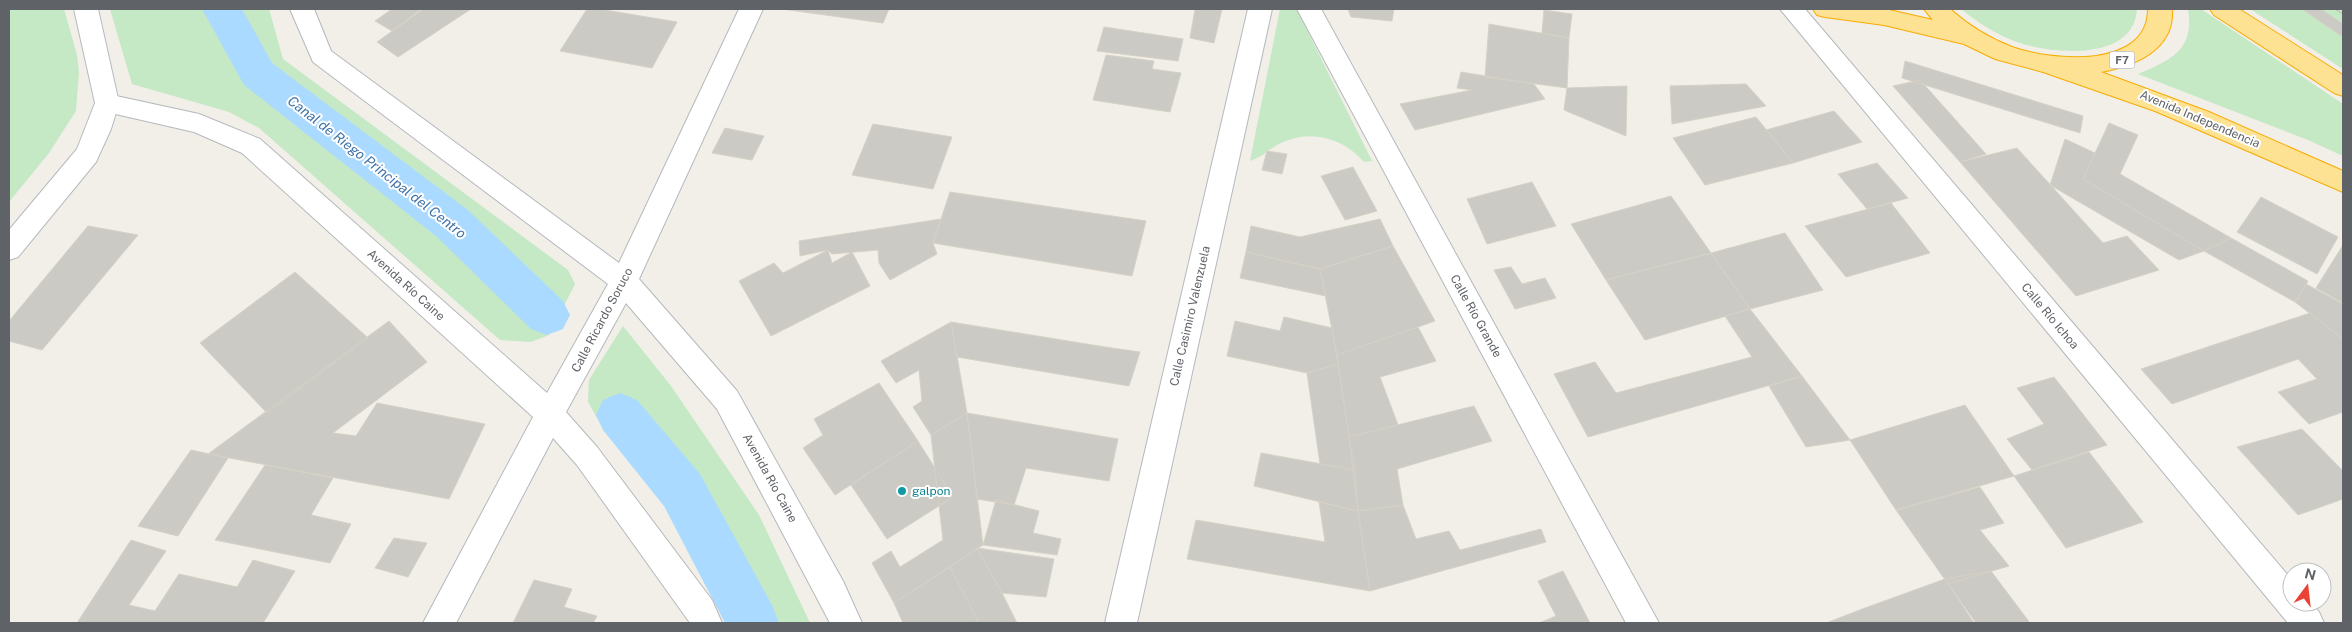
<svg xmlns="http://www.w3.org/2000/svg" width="2352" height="632" viewBox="0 0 2352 632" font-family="'Public Sans',sans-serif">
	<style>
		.green { fill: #c5e8c5 }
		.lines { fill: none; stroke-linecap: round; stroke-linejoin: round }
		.canal { fill: #aadaff; fill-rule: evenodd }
		.building { fill: #cccac5; stroke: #d6d1c6 }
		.street-casing { stroke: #b5b8bc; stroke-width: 2 }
		.secondary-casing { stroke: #b6babf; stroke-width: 2 }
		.highway-casing { stroke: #f9ab00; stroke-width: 2 }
		.street { fill: #fff; fill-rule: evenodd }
		.secondary { fill: #fff; fill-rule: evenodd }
		.highway { fill: #fde293; fill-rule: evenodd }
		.tram { stroke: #b6b7b8; stroke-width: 1 }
		.culture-dot { fill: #0f9aa8; stroke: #fff; stroke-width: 2 }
		.labels { text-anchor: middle; stroke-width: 4; stroke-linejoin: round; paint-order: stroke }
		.shield { fill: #fff; stroke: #8f9295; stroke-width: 1 }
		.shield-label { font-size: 11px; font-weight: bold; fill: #5f6368 }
		.street-label { font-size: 12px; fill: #5f6368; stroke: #fff }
		.culture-label { font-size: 12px; fill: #0d838f; stroke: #fff; text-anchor: start }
		.water-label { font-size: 14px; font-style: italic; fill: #4174aa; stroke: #fff }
	</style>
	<rect width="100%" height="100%" fill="#f1efe8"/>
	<path class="green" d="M9 9H64L77 55 79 72 76 111 49 153 9 202Z
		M110 9H269L283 59 568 270 575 284 549 335 531 342 500 340 259 128 229 112 132 84Z
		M1280 9H1296L1298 12 1372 161 1364 162C1344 139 1313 129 1283 142 1271 147 1263 157 1250 161Z
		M1961 9H2137C2134 63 2049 54 2014 41 1994 33 1977 22 1961 9Z
		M2188 9H2201L2343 104V156L2308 140 2138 74C2171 60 2195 50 2188 9Z
		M2250 9H2343V69Z
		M623 326 671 386 759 515 810 623H744L732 599 664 495 601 425 588 402 589 380Z"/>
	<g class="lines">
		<path class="canal" d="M202 9H242L272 63 468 210 563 301 570 315 563 329 547 335 531 329 436 236 244 85Z
			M620 393 637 400 700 474 772 605 779 623H725L664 506 603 430 596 415 603 400Z"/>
	</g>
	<path class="building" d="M392 9H421L392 31 375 21Z
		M423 9H471L398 57 377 42Z
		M587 9H599L677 22 652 68 560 51Z
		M782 9H889L883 23Z
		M1195 9H1222L1214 43 1190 38Z
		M1348 9H1394L1392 21 1351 17Z
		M2302 9H2321L2343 24V37Z
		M1544 10 1572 14 1569 38 1542 33Z
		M1489 24 1569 38 1567 88 1485 77Z
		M1104 27 1183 39 1178 61 1097 51Z
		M1106 55 1154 61 1152 69 1181 73 1170 112 1093 100Z
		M1905 61 2083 116 2080 133 1902 78Z
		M1461 72 1534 84 1545 99 1415 130 1400 104 1472 90 1457 88Z
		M1920 80 1986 154 1960 162 1893 86Z
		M1746 84 1766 106 1672 124 1670 86Z
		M1627 86 1626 136 1564 110 1567 88Z
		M1834 111 1862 142 1793 163 1766 130Z
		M1756 117 1793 163 1705 185 1673 138Z
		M2109 123 2138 135 2120 174 2231 238 2204 251 2083 179Z
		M873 124 952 137 933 189 852 175Z
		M725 128 764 136 752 160 712 153Z
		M2065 139 2095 153 2083 179 2204 251 2179 260 2050 185Z
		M2017 148 2103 243 2127 236 2159 270 2076 296 1960 162Z
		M1267 151 1287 154 1282 174 1262 170Z
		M1877 163 1908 198 1867 209 1838 174Z
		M1353 167 1377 211 1345 220 1321 176Z
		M1532 182 1556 226 1487 244 1467 199Z
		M950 192 1146 221 1132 276 933 243Z
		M1671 196 1711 253 1606 280 1571 224Z
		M2261 197 2338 237 2317 274 2237 232Z
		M1891 203 1930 253 1846 277 1805 226Z
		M941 219 933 243 937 254 890 280 879 263 878 250 832 254 828 250 800 256 799 241Z
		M1380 219 1393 246 1320 269 1246 252 1251 226 1300 237Z
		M88 226 138 235 42 350 9 341V321Z
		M1785 233 1823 290 1750 309 1711 253Z
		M2231 238 2308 281 2295 302 2204 251Z
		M2343 245V303L2316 288Z
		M1393 246 1435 321 1337 355 1320 269Z
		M828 250 832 263 852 252 870 286 771 336 739 281 774 263 783 273Z
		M1246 252 1320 269 1326 296 1240 278Z
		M1711 253 1750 309 1645 340 1606 280Z
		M1511 267 1522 284 1545 278 1556 298 1515 309 1494 270Z
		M295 272 368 338 267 413 200 343Z
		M2306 284 2343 304V339L2295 302Z
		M1750 309 1802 376 1588 437 1554 374 1595 362 1616 393 1752 357 1725 316Z
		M2310 313 2343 339V412L2309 424 2278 392 2317 379 2298 359 2172 404 2141 369Z
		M1284 317 1332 328 1338 364 1307 373 1227 356 1235 321 1280 331Z
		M389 321 427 362 333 433 356 436 377 403 485 424 449 499 208 454Z
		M951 322 967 413 931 435 913 407 922 401 919 370 896 383 881 361Z
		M951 322 1105 347 1140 352 1129 386 957 357Z
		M1418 327 1436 361 1380 377 1398 425 1349 437 1337 355Z
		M1338 364 1349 437 1355 470 1320 464 1307 373Z
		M1802 376 1850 440 1806 447 1769 386Z
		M2054 377 2107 445 2032 470 2007 439 2044 424 2017 388Z
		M879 383 918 441 835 495 803 448 823 435 814 419Z
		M1965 405 2014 476 1896 510 1850 440Z
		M1474 406 1492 441 1397 469 1403 505 1358 511 1349 437Z
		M967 413 983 545 894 603 872 563 891 551 900 567 943 540 931 435Z
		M967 413 1118 439 1109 481 1026 468 1014 505 977 499Z
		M2302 429 2343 471V499L2298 515 2237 447Z
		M918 441 953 497 887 539 851 485Z
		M191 450 228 458 178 536 138 526Z
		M2089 452 2143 522 2066 548 2014 476Z
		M1261 453 1355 470 1358 511 1254 486Z
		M265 465 333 478 311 515 351 524 330 563 215 540Z
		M1980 487 2004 523 1980 530 2009 566 1948 584 1896 510Z
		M996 500 1039 511 1033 533 1061 539 1057 555 983 545Z
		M1319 502 1358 511 1370 591 1187 559 1196 520 1325 542Z
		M1403 505 1416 539 1449 531 1460 550 1541 529 1546 542 1370 591 1358 511Z
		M394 538 427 543 408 577 375 568Z
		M131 540 166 551 129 605 155 611 179 574 237 587 253 560 295 571 263 623H77Z
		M977 548 1002 593 1017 623H979L950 567Z
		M977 548 1054 559 1046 597 1002 593Z
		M950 567 979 623H903L894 603Z
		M1563 571 1590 623H1539L1556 616 1538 581Z
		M1991 571 2030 623H1976L1945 579Z
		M1945 579 1974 623H1826L1865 608Z
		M534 580 572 589 564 607 597 616 593 623H513Z"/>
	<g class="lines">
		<defs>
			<path id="street" d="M290 9H314L331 51 619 263 739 9H763L639 279 737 391 843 581 862 623H830L717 409 626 303 566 412 597 447 712 600 722 623H690L577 465 553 438 456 623H423L533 417 242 153 194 132 98 110 95 103 98 96 107 94 199 114 260 139 547 393 608 284 313 62Z
				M1248 9H1272L1137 623H1105Z
				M1297 9H1321L1659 623H1626Z
				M1780 9H1805L2292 580V602H2311L2319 612 2324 623H2288Z"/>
			<path id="secondary" d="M74 9H98L119 103 111 129 96 162 18 257 9 260V230L77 149 95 103Z"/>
			<path id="highway" d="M1813 9H1885L1933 20 1924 9H1950C1968 25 1989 38 2012 47 2051 61 2148 70 2148 9H2172C2175 50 2134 66 2101 72L2209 112 2343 171V192L2155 111 2043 72 1995 59 1964 44 1884 25 1825 17 1817 15Z
				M2210 9H2239L2343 75V96L2334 93 2214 15Z"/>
		</defs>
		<use href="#street" class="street-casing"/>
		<use href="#secondary" class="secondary-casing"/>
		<use href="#highway" class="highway-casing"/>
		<use href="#street" class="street"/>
		<use href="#secondary" class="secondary"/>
		<use href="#highway" class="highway"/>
		<path class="tram" d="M2335 9 2343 14"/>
	</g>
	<circle class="culture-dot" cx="902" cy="491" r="5"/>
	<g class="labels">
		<rect class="shield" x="2109.5" y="51.5" width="25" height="17" rx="4"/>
		<g class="shield-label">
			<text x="2122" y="64">F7</text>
		</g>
		<g class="street-label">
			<text transform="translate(2200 119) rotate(23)" y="4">Avenida Independencia</text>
			<text transform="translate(406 285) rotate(42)" y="4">Avenida Río Caine</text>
			<text transform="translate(1190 316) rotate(-77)" y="4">Calle Casimiro Valenzuela</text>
			<text transform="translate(1476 316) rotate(61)" y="4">Calle Río Grande</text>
			<text transform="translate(2050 316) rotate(50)" y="4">Calle Río Ichoa</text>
			<text transform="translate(602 320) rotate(-62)" y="4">Calle Ricardo Soruco</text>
			<text transform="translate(770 478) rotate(61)" y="4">Avenida Río Caine</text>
		</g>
		<g class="culture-label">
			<text x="912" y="495">galpon</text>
		</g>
		<g class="water-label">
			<text transform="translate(377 167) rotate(38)" y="5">Canal de Riego Principal del Centro</text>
		</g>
	</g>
	<rect width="2352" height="632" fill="none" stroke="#5f6368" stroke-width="20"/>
	<g transform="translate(2307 587) rotate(15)"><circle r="24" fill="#ffffff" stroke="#bfc1c3"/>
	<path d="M0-4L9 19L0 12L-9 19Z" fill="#ea4335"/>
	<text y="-8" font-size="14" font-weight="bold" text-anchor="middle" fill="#5f6368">N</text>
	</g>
</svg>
